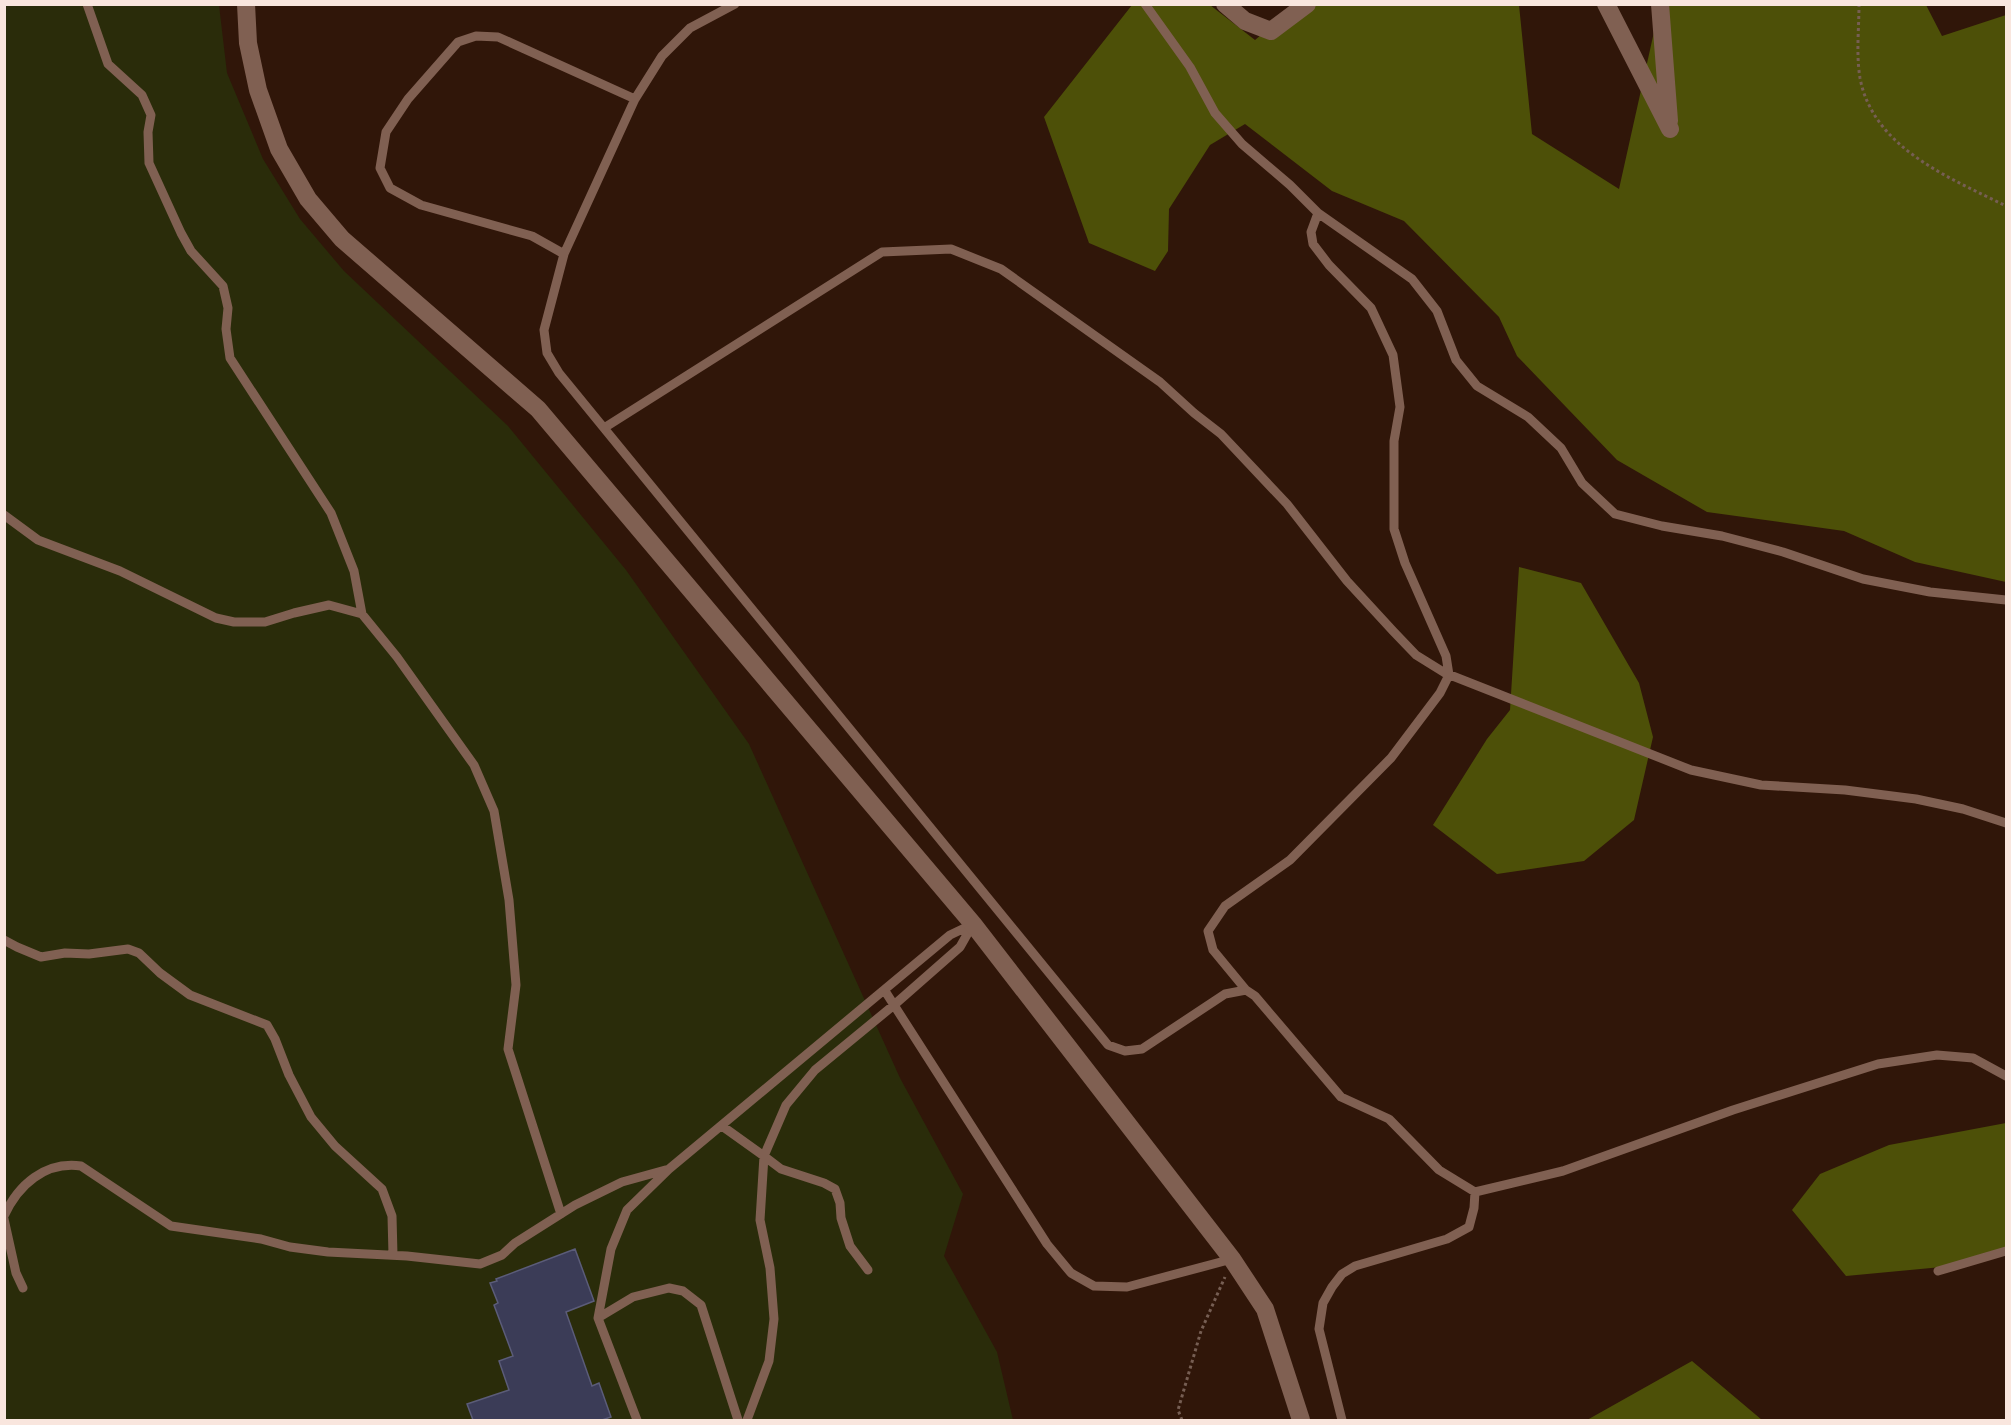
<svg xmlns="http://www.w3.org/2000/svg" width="2011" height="1425" viewBox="0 0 2011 1425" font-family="Cabin,sans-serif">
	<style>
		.green { fill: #2a2c0a }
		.forest { fill: #4d5008 }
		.building { fill: #3b3c57; stroke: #5b5c79; stroke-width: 1.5 }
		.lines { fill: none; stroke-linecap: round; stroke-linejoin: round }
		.path { stroke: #765e53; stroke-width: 3; stroke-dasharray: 3 3; stroke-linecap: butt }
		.service { stroke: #806052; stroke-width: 9 }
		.minor { stroke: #806052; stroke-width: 18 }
		.tertiary { stroke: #806052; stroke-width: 18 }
	</style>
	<rect width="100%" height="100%" fill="#301609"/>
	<path class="green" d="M5 5H219L227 73 263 159 300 219 344 271 508 426 626 570 749 744 900 1078 963 1194 944 1256 997 1352 1013 1420H5Z"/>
	<path class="forest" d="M1132 5H1210L1255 40 1297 5H1519L1532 134 1619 189 1660 5H1926L1942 36 2006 15V582L1915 562 1844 531 1707 512 1617 460 1517 356 1499 317 1404 221 1332 191 1245 124 1210 145 1169 209 1168 251 1155 271 1089 243 1044 117Z
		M1519 567 1581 583 1639 683 1653 737 1634 820 1584 861 1497 874 1433 825 1487 739 1510 710Z
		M2006 1123V1250L1963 1265 1846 1276 1792 1210 1820 1174 1889 1145Z
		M1692 1361 1762 1420H1587Z"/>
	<path class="building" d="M575 1249 594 1301 566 1312 592 1386 599 1383 611 1417 602 1420H473L467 1404 509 1390 499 1361 513 1356 494 1305 498 1303 490 1283 497 1281 496 1279Z"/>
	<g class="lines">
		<path class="path" d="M1859 4C1859 29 1856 54 1860 78 1873 148 1950 178 2006 206
			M1182 1420 1178 1410 1201 1331 1225 1277"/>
		<path class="service" d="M87 4 108 64 142 95 151 115 148 132 149 163 181 233 191 251 223 286 228 308 226 329 230 358 331 513 354 571 362 614
			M735 4 690 28 662 56 635 99 564 254 544 330 547 353 559 373 1108 1045 1125 1051 1142 1049 1225 994 1246 990 1255 996 1341 1097 1389 1119 1439 1170 1475 1192 1563 1171 1733 1110 1878 1064 1937 1055 1973 1058 2006 1076
			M1145 4 1190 67 1215 113 1242 144 1290 185 1318 213 1412 279 1437 311 1456 360 1477 386 1528 417 1561 448 1582 483 1615 514 1662 526 1722 536 1783 552 1863 579 1930 592 2006 600
			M564 254 532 236 421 205 390 188 380 168 386 132 408 99 458 42 476 36 498 37 635 99
			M604 428 882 252 951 249 1001 269 1160 382 1194 413 1221 434 1287 504 1347 581 1393 631 1416 655 1445 673 1691 770 1761 785 1845 790 1916 799 1963 809 2006 823
			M4 515 38 540 120 571 216 618 234 622H265L294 613 329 605 362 614 397 657 474 765 494 811 509 900 516 985 508 1049 561 1214
			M4 940 17 947 41 957 65 953 89 954 128 949 139 953 160 973 190 995 267 1025 275 1039 289 1075 311 1117 335 1146 382 1189 392 1216 393 1255
			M1246 990 1213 950 1208 931 1225 906 1290 860 1391 758 1440 693 1449 675 1446 656 1405 563 1394 529V441L1400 407 1393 355 1371 308 1329 265 1313 244 1311 232 1318 213
			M885 991 1047 1244 1071 1273 1094 1286 1127 1287 1232 1259
			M722 1126 764 1156 760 1220 770 1268 774 1319 769 1361 747 1420
			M4 1216C18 1185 45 1161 81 1166L171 1226 261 1239 290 1247 328 1252 407 1256 480 1264 502 1255 515 1243 575 1205 622 1182 669 1169
			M4 1219 16 1273 23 1288
			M868 1270 850 1246 841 1218 840 1203 835 1189 824 1183 781 1169 764 1156 786 1105 815 1070 894 1005 960 947 973 924
			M1938 1271 2006 1251
			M598 1318 633 1297 669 1288 683 1291 701 1305 738 1420
			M637 1420 598 1318 611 1249 627 1210 669 1169 950 935 973 924
			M1342 1420 1319 1329 1323 1303 1332 1287 1342 1274 1355 1266 1447 1239 1469 1227 1474 1208 1475 1192"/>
		<path class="minor" d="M1225 4 1245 21 1271 31 1307 4
			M1606 4 1670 129
			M1660 4 1669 121"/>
		<path class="tertiary" d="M246 4 248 43 258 90 279 149 308 199 342 239 538 409 973 924 1232 1259 1265 1309 1301 1420"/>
	</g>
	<rect width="2011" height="1425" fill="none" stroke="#f9e6de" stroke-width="12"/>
</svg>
